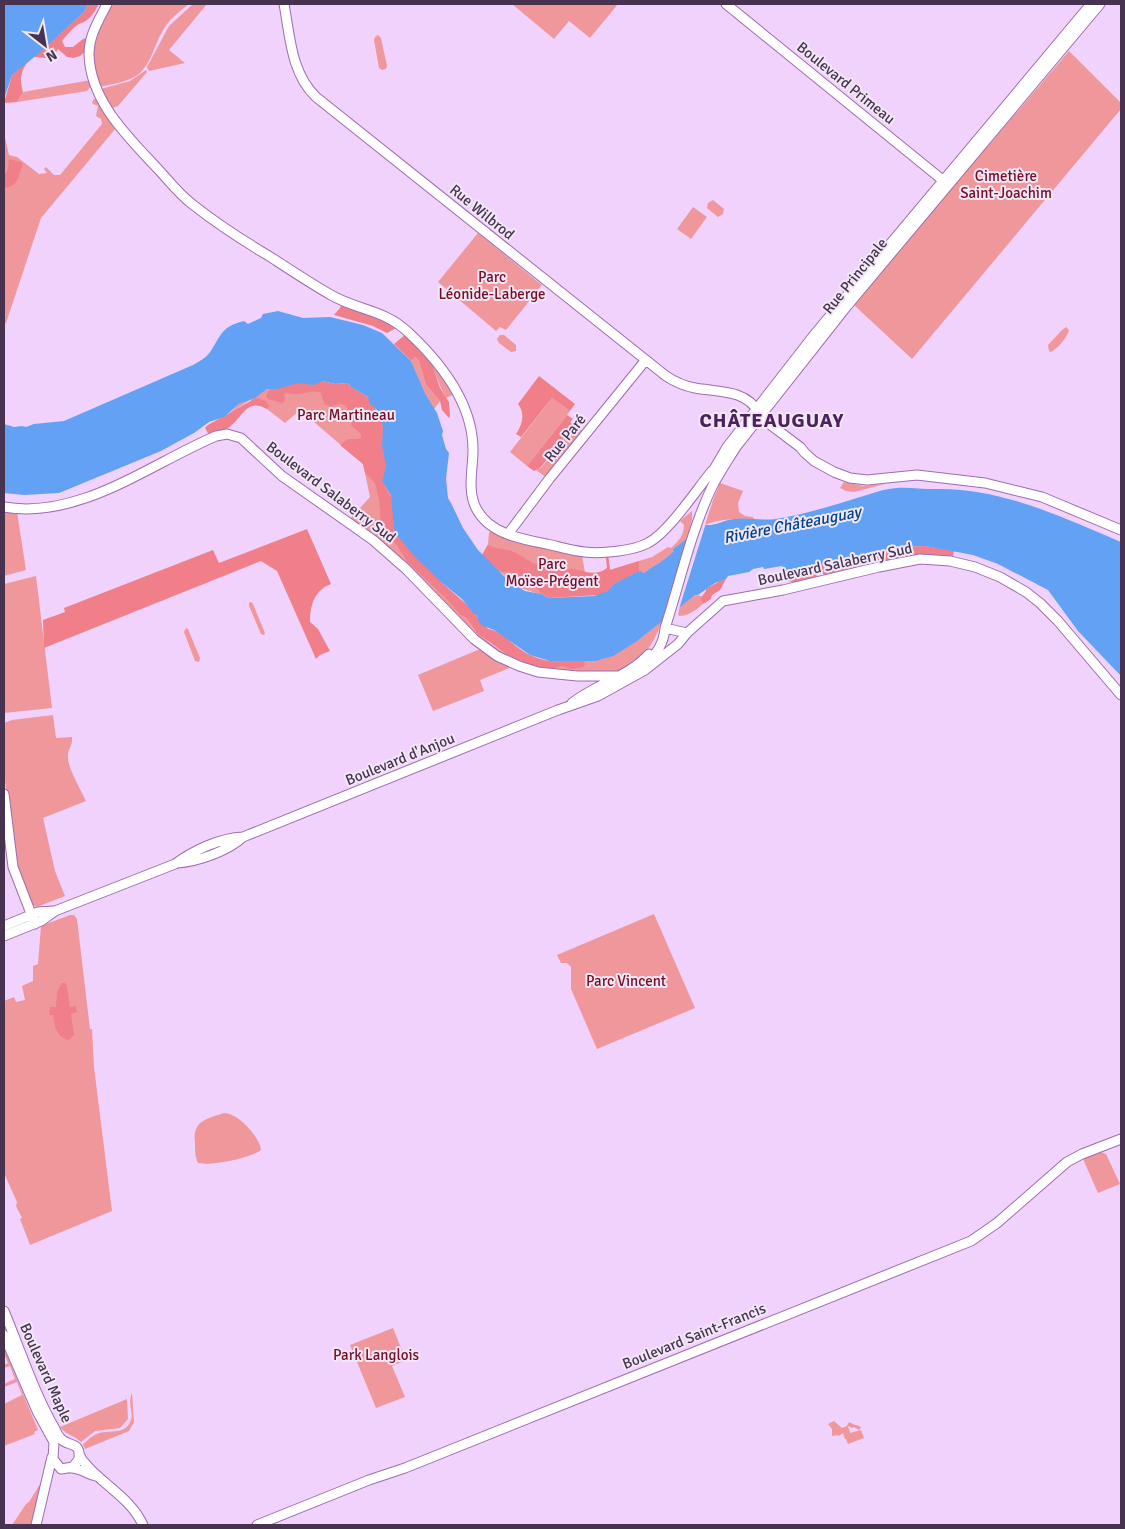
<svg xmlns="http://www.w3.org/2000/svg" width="1125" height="1529" viewBox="0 0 1125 1529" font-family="Signika,sans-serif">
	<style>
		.green { fill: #f0979c }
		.forest { fill: #f07f89 }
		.water { fill: #63a1f4 }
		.pier { fill: #f0d2fc }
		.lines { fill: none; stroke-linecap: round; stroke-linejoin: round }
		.secondary-casing { stroke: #9c6daf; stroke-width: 11 }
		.secondary { stroke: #fff; stroke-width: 9 }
		.labels { text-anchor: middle; stroke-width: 4; stroke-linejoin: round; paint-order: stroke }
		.street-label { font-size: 15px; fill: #473350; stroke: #f1e7f6 }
		.park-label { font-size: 15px; fill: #740d25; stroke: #f1e7f6 }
		.water-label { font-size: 16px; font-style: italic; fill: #00438b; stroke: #f1e7f6 }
		.district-label { font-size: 20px; font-weight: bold; letter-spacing: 1px; fill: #4d215d; stroke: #f1e7f6 }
	</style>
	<rect width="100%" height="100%" fill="#f0d2fc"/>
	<path class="green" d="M110 4H189C179 12 168 20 162 32 155 44 151 63 140 73 130 82 112 84 99 87 89 46 93 41 110 4Z
		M193 4H207L169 50 185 63 149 71 147 67 169 26Z
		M512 4H618L590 38 569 21 554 39Z
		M378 35 381 38 387 66 386 69 382 70 379 68 374 40 375 37Z
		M1069 51 1121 103V109L912 359 854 305 980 153 988 146Z
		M146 70 147 72 118 106 113 108 108 105 101 89 130 81Z
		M91 80V86L87 91 17 102 23 92Z
		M97 98 116 128 41 218 6 323 4 325V133L9 155 17 157 39 174 47 173 44 169 46 167 54 175H60L102 124 101 119 96 116 98 106 93 104 92 102 94 99Z
		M713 200 724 209 723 214 718 217 707 208 708 203Z
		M693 207 707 217 691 239 677 229Z
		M478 233 542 285 506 330 500 327 496 331 438 282Z
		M1066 327 1069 330C1067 338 1058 348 1051 352L1049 351 1048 345 1062 330Z
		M500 335H504L516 345V351L511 352 499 343 497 339Z
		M415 357 419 361 426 385 440 401 434 409 426 395 411 361Z
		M429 358 455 394 446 398C439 385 435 372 429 358Z
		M298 382 381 418 402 554 406 561 448 601 460 615 466 618 473 628 491 644 506 654 532 666 504 656 487 644 391 549 375 536 350 519 370 497 363 464 300 410 285 423 267 409 250 400 230 413 239 404 254 398 267 389H277Z
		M552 398 570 411 527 466 510 452Z
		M575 425 584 432 547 478 536 470 541 468Z
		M844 482 864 486 885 484 854 492 846 491 840 488Z
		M720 483 743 491 738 503 739 512 745 516 753 517 754 519C737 519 721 518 705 525L713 500Z
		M4 510 17 512 26 570 4 576Z
		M692 511V520L687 540 672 550 674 551 671 555 644 573 641 572 614 584 539 594 517 587 482 555 488 544 489 533 492 529 582 555 585 573C593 574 601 574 607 568L606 556 608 555 610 570 652 557 668 547 671 548C679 541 684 535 684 525L680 521Z
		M36 576 52 708 4 713V584Z
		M695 595 702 596 700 599 703 604C696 610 688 616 679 616L678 614 680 606Z
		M251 602 253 604 265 633 264 635 261 634 249 606V603Z
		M662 621C655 642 640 666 617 672 605 675 590 672 578 671 569 670 560 670 551 670L556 668 552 662 540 659 550 661 599 660 609 657 636 642Z
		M186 628 188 629 200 658 199 662 195 661 184 632Z
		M480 649 512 667 480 680 484 691 433 711 418 675Z
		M53 715 56 738 72 737C73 746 68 747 68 756 67 767 81 790 86 801L43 818 55 871 65 896 37 907C16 901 5 789 4 766 3 752 4 738 4 723L12 720Z
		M654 914 695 1008 597 1049 571 989V967L567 963H561L557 955Z
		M70 915H74L77 919 90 1029H92L94 1067 112 1211 30 1245 20 1219 22 1218 16 1206 17 1202 4 1173V1001L14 997 16 1002 25 1000 22 986 33 981V966L38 964 41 926Z
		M224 1113C238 1113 260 1137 261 1150 251 1158 211 1166 198 1163 195 1157 195 1150 195 1143 192 1121 206 1119 224 1113Z
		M1098 1151 1106 1154 1120 1184 1098 1193 1083 1159Z
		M393 1328 406 1360 392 1366 405 1397 376 1408 350 1345Z
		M4 1348 38 1430 34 1432 35 1434 4 1446V1404L22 1395 17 1382 4 1387V1384L15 1379 10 1366 4 1368V1365L8 1363 4 1353Z
		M132 1393 134 1422 129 1431 85 1449 83 1444C88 1440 93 1435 99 1433 110 1430 126 1435 131 1420 134 1412 127 1404 132 1393Z
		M127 1399 128 1419 120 1428 95 1431 81 1442C74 1435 66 1435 60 1427Z
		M834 1421 842 1428 847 1426 849 1422 855 1425H857L861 1427 859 1430 854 1427 852 1428 848 1426 850 1433 861 1430 864 1438 848 1444 846 1439H845L843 1433 839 1436 838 1435 832 1436V1429L828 1424Z
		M42 1481 44 1482 34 1525H12L26 1504 29 1502Z"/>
	<path class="forest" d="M88 4H99C95 11 91 18 84 22 81 23 78 24 76 26 71 30 66 36 62 41L65 47H73L83 39 89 37 87 50 80 56 73 58 67 57 58 49 54 56 46 58 34 57 84 12Z
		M29 60C21 71 19 78 23 92L17 102 4 103 12 75Z
		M9 159 21 162 23 165C17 178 19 186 4 188V173H6L8 169Z
		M341 304 378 316 398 327 387 333 373 326 334 315 340 308Z
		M406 334 432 364 440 388 449 402 450 416 449 418 442 410 440 401 426 385 419 361 415 357 411 361 394 344Z
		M539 376 575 404 570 411 552 398 521 437 516 434C523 424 525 413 518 404Z
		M323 381 335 384 348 383 351 387 368 397 381 418 383 426 382 446 386 466 383 477 384 485 441 582 465 603 488 629C503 631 516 649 530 655 552 665 562 660 584 661L585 665 583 667 572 669 565 667 560 666 551 670 532 666 506 654 477 633 466 618 460 615 448 601 406 561 397 545 387 536 381 524 379 499 375 483 365 473 363 464 340 445 348 439H358L361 437V434L351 425 353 418 346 406 342 404C335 405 331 408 324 404L321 393C312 389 306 394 297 394 291 395 289 392 284 394L285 401 282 403 268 399 266 396 269 390 293 383Z
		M256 398 266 401 269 406 267 409C246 397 243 418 228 428 224 431 215 432 209 435L205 428 208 425Z
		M567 415 573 419 570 422 575 425 540 468 534 471 527 466Z
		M307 529 331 584C315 590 310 604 310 622L318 629 330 651 320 655 316 659 277 571 261 561 44 648 43 620 65 612 64 608 213 550 219 563Z
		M488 545C495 548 501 549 508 550 517 552 526 559 534 564L542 562C547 564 552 568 557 570 561 571 568 568 573 569 585 571 596 577 607 568L606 556 608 555 610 570 639 561V571L614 584 609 591 600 595 549 598 541 594 536 587 529 585 517 575 509 572H500L482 555Z
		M925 546 954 551 953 556 918 554 877 562 872 558 870 559 872 563 864 565 858 559 876 551 895 547Z
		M853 562 858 567 826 576 823 574 818 565 830 564 838 567Z
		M783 569 795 571 812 570 816 572 817 578 793 583 784 578Z
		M726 579 720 590 712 595 711 599 703 604 700 599 706 591V589L720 581Z
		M62 983H65L67 986 70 1007 76 1006 77 1012 71 1014 74 1035 69 1040C56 1037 55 1027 53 1015H49L50 1007H56L57 992Z"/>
	<path class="water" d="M4 4H88L84 12 38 54 12 75 4 99Z
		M278 311 303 318 330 317 363 325 382 333 411 361 426 395 437 413 443 431 442 435 446 449 449 453 446 479 448 498 451 503 463 528 478 550 510 582 525 591 541 594 549 598 594 596 608 591 614 584 639 571 644 573C654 565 666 560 674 551L672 550 705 525C716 526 724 520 734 519 748 517 762 521 776 519 807 514 837 504 867 495 874 493 881 490 889 489 903 486 919 489 934 489 1000 487 1062 517 1121 542V676L1078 631 1048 590 998 564 973 555 925 546 895 547 876 551 852 561 830 564 805 566 795 571 783 569 782 566 764 569 763 567 753 569 749 572 728 576 726 579 715 583 698 595H695L636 642 613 656 596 661H550L530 655 494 630 483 626 479 622 477 616 473 613 462 599 441 582 415 557 396 534 394 528 391 495 382 481 386 466 382 446 383 426 377 410 370 404 368 397 351 387 348 383 335 384 323 381 314 385 298 383 277 389H267L255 398 239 404 224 417 209 422 194 433 161 451 59 493 24 495 4 493V424L14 427 22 426 26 427 34 424 64 421 193 365C200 361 208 357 212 349 223 332 222 327 244 321L248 324 261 318 263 314Z"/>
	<path class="pier" d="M706 523 679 609 661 624 687 538Z"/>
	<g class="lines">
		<defs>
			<path id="secondary" d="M107 4C99 20 89 35 89 54 90 101 128 137 158 169 169 181 179 194 192 204 216 223 242 240 269 256 289 269 310 283 331 295 359 311 384 309 409 333 441 363 473 404 473 450 473 469 467 490 476 508 489 534 521 539 547 544 560 547 572 551 585 552 601 554 633 551 648 543 668 533 697 489 712 471
				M284 4C290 36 291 73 316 97L666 376C675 382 684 386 695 388 717 392 746 389 759 413
				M726 4 945 182
				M755 413 800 447 805 453 814 461 834 472 850 478 867 480 917 475 985 483 1042 497 1121 530
				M710 476 727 447 814 335 1091 4
				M4 507C79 520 150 464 216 436L227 434 241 438 282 476 373 540 406 569 474 639 497 656 519 666 538 672 577 676H620
				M508 534 550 478 645 361
				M665 628 687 633
				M647 663C657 653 664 643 665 628 680 582 691 531 712 487 719 473 728 460 736 447L847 306 1100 4
				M572 703C596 684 628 677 649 654
				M4 794 13 867 35 924
				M177 863C197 862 228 851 243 837
				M4 926 38 912 54 911
				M4 936 41 921 55 911 175 864C194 850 220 838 243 837L558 710 598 696 645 670 678 644 687 633 723 601 783 590 879 567 920 559 950 561 975 567 1000 577 1026 592 1040 603 1058 621 1121 695
				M4 1311C20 1349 34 1393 55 1429 56 1432 58 1436 61 1439 69 1447 81 1441 79 1459L73 1467 61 1469 53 1459 54 1442 37 1411 4 1335
				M79 1454C82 1462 86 1464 91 1470 109 1488 132 1501 143 1525
				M71 1468C80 1468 87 1474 96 1476
				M36 1525 52 1457
				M257 1525 369 1480 405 1468 971 1241 997 1223 1067 1162 1082 1154 1121 1139"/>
		</defs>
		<use href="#secondary" class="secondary-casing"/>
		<use href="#secondary" class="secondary"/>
	</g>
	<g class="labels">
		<g class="street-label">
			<text transform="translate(846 83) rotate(39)" y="5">Boulevard Primeau</text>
			<text transform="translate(482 212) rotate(39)" y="5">Rue Wilbrod</text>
			<text transform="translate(855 276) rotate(-51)" y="5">Rue Principale</text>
			<text transform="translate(565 438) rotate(-51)" y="5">Rue Paré</text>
			<text transform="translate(331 492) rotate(37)" y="5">Boulevard Salaberry Sud</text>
			<text transform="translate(835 564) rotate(-12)" y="5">Boulevard Salaberry Sud</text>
			<text transform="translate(400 759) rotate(-22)" y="5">Boulevard d'Anjou</text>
			<text transform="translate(694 1336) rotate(-22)" y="5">Boulevard Saint-Francis</text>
			<text transform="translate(46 1373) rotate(66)" y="5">Boulevard Maple</text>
		</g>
		<g class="park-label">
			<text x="1006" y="181">Cimetière<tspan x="1006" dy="17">Saint-Joachim</tspan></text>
			<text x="492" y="282">Parc<tspan x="492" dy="17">Léonide-Laberge</tspan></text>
			<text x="346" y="420">Parc Martineau</text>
			<text x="552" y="569">Parc<tspan x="552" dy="17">Moïse-Prégent</tspan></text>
			<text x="626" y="986">Parc Vincent</text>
			<text x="376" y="1360">Park Langlois</text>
		</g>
		<g class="water-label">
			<text transform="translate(792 524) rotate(-11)" y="6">Rivière Châteauguay</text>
		</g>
		<g class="district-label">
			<text x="772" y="427">CHÂTEAUGUAY</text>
		</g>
	</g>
	<rect width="1125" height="1529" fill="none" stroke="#473350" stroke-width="10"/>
	<g transform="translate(45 45) rotate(149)" stroke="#f1e7f6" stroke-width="4" paint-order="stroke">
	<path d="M0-4L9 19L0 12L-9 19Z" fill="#473350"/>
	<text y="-8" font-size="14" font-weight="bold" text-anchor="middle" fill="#473350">N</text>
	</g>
</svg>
